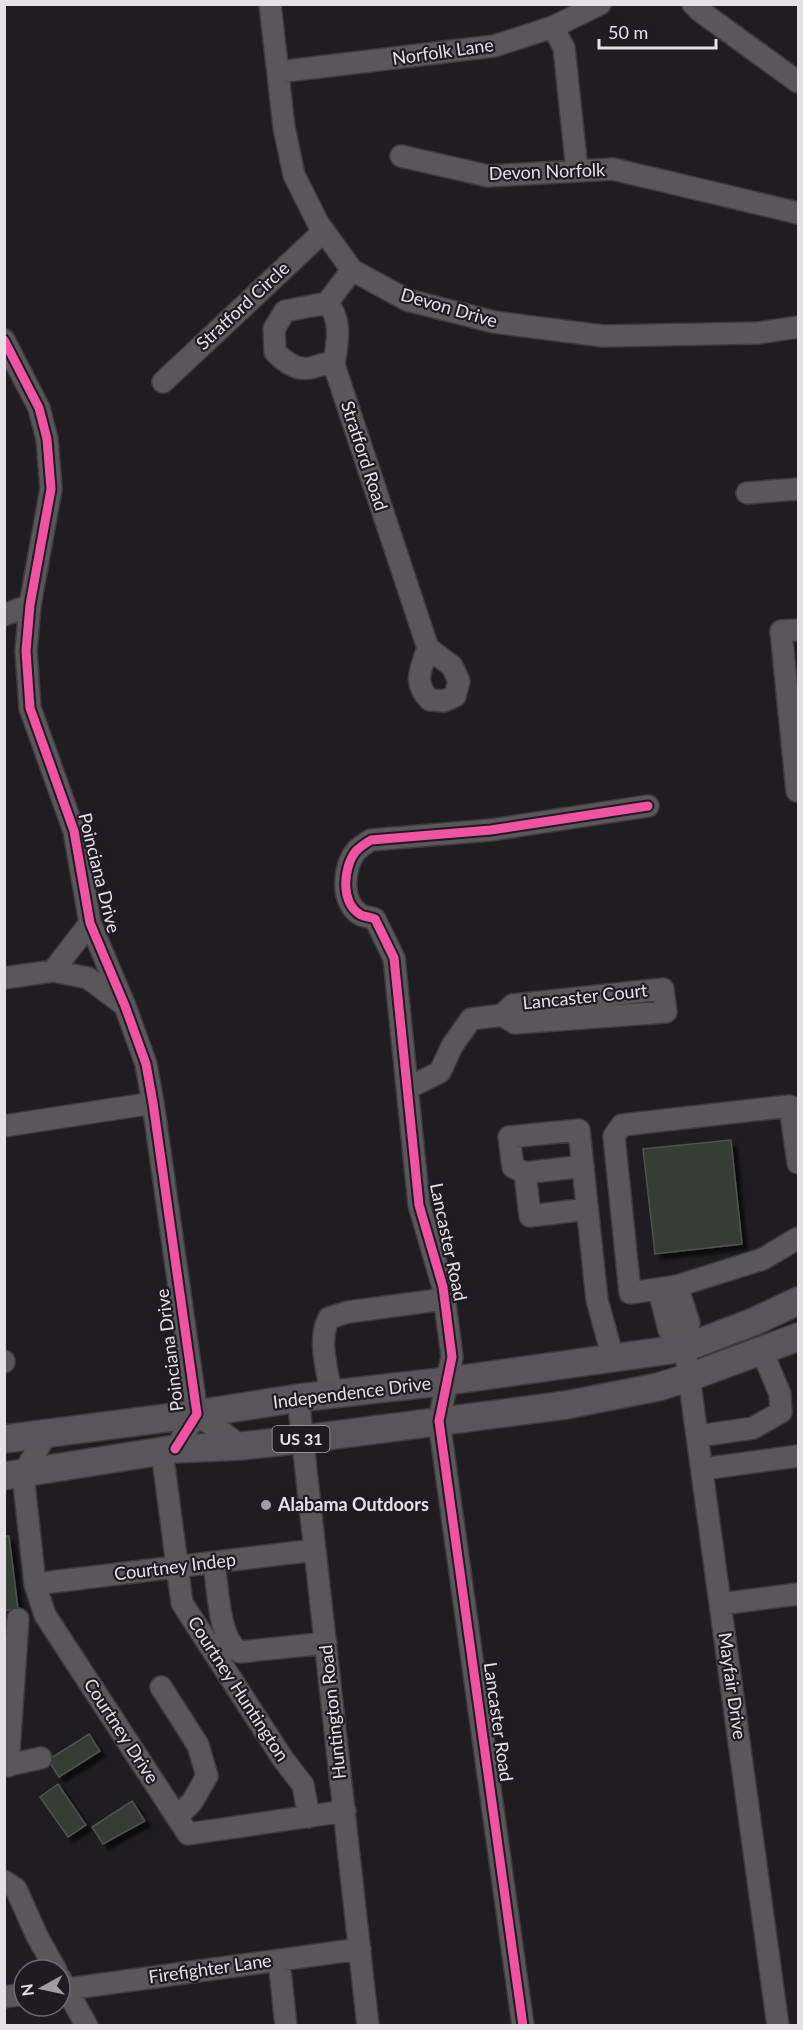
<svg xmlns="http://www.w3.org/2000/svg" width="803" height="2030" viewBox="0 0 803 2030" font-family="Lato,sans-serif">
	<style>
		.building { fill: #343e34; stroke: #515251; stroke-width: 1.5; filter: url(#shadow) }
		.lines { fill: none; stroke-linecap: round; stroke-linejoin: round }
		.minor-casing { stroke: #3d3b3e; stroke-width: 24 }
		.major-casing { stroke: #3d3b3e; stroke-width: 30 }
		.minor { stroke: #5a575b; stroke-width: 21 }
		.major { stroke: #5a545c; stroke-width: 27 }
		.cycleway-casing { stroke: #201b23; stroke-width: 13 }
		.cycleway { stroke: #f153a3; stroke-width: 9 }
		.poi-dot { fill: #a09ca2; stroke: #201b23; stroke-width: 2 }
		.labels { text-anchor: middle; stroke-width: 4.5; stroke-linejoin: round; paint-order: stroke }
		.shield { fill: #201b23; stroke: #aaa6ac; stroke-width: 1.5 }
		.shield-label { font-size: 16px; font-weight: bold; fill: #e5e1e7 }
		.street-label { font-size: 18px; fill: #e5e1e7; stroke: #201b23 }
		.poi-label { font-size: 18px; font-weight: bold; fill: #e5e1e7; stroke: #201b23; text-anchor: start }
	</style>
	<defs>
		<filter id="shadow"><feDropShadow dx="5.5" dy="5.5" stdDeviation="1.5" flood-color="#0009"/></filter>
	</defs>
	<rect width="100%" height="100%" fill="#1f1d21"/>
	<path class="building" d="M731 1140 742 1244 655 1254 643 1149Z
		M4 1536H9L18 1609 4 1611Z
		M89 1734 100 1751 59 1777 48 1760Z
		M58 1784 86 1825 68 1837 40 1797Z
		M132 1801 145 1821 103 1844 92 1827Z"/>
	<g class="lines">
		<defs>
			<path id="minor" d="M270 4 284 127 294 175 318 223 352 270 407 300 494 322 603 336 758 333 798 327
				M693 4 700 11 798 82
				M553 27 564 48 577 170
				M278 72 494 46 553 27 600 4
				M401 156 488 176 613 169 798 213
				M327 303C343 320 337 343 334 365L428 648
				M327 303 285 311 274 329 275 352C284 361 296 371 310 368 320 366 324 362 334 365
				M327 303 352 270
				M4 340 39 408 47 439 51 489 30 605 26 651 30 708 74 831 90 923 125 1006 146 1064 153 1103 197 1414 175 1449
				M163 382 324 231
				M747 493 798 489
				M4 615 30 605
				M798 630 781 631 797 791H798
				M428 648 452 666 459 681 455 696 444 701 430 700C412 682 421 670 428 648Z
				M53 971 88 978 124 1005
				M4 978 53 971 90 923
				M408 1088 440 1072 452 1046 471 1019 502 1015 515 1023 666 1012 663 989 513 1005 502 1015
				M4 1126 153 1103
				M798 1163 790 1106 622 1125 614 1136 630 1293 677 1286 763 1259 798 1238
				M583 1166 525 1173 513 1167 509 1137 579 1130 597 1300 613 1358
				M525 1173 530 1216 587 1209
				M677 1286 689 1323 685 1348 778 2026
				M659 1290 669 1330 685 1348
				M4 1361V1362
				M331 1394C328 1372 317 1339 329 1318L348 1312 445 1299
				M298 1398 368 2026
				M197 1414 241 1446
				M47 1433 23 1474 35 1584 45 1615 188 1834 345 1811
				M698 1436 753 1428 781 1412 780 1394 762 1351
				M162 1451 182 1603 283 1759 303 1785 309 1817
				M703 1469 798 1456
				M214 1563C218 1587 218 1640 240 1652L326 1643
				M35 1584 315 1550
				M721 1604 798 1594
				M161 1687 198 1745 207 1776 192 1802 177 1817
				M4 1766 41 1758
				M8 1766 18 1619
				M4 1881 16 1889 37 1936 56 1970
				M279 1960 286 2026
				M60 1978 87 2026
				M60 1990 360 1949
				M4 1997 24 1994
				M523 2026 439 1421 452 1357 443 1287 419 1205 394 958 375 919C371 917 365 917 361 915 340 903 343 867 356 851 360 847 366 843 371 840L491 830 648 806"/>
			<path id="major" d="M4 1439 197 1414 298 1398 448 1381 685 1348 753 1322 798 1301
				M4 1476 175 1449 241 1446 304 1439 566 1405 658 1387 690 1377 798 1337"/>
		</defs>
		<use href="#minor" class="minor-casing"/>
		<use href="#major" class="major-casing"/>
		<use href="#minor" class="minor"/>
		<use href="#major" class="major"/>
		<defs>
			<path id="cycleway" d="M4 340 39 408 47 439 51 489 30 605 26 651 30 708 74 831 90 923 125 1006 146 1064 153 1103 197 1414 175 1449
				M523 2026 439 1421 452 1357 443 1287 419 1205 394 958 375 919C371 917 365 917 361 915 340 903 343 867 356 851 360 847 366 843 371 840L491 830 648 806"/>
		</defs>
		<use href="#cycleway" class="cycleway-casing"/>
		<use href="#cycleway" class="cycleway"/>
	</g>
	<circle class="poi-dot" cx="266" cy="1505" r="6"/>
	<g class="labels">
		<rect class="shield" x="272.5" y="1426" width="57" height="26" rx="4.5"/>
		<g class="shield-label">
			<text x="301" y="1445">US 31</text>
		</g>
		<g class="street-label">
			<text transform="translate(443 52) rotate(-8)" y="6">Norfolk Lane</text>
			<text transform="translate(547 172) rotate(-2)" y="6">Devon Norfolk</text>
			<text transform="translate(243 306) rotate(-43)" y="6">Stratford Circle</text>
			<text transform="translate(449 308) rotate(16)" y="6">Devon Drive</text>
			<text transform="translate(364 456) rotate(72)" y="6">Stratford Road</text>
			<text transform="translate(99 873) rotate(76)" y="6">Poinciana Drive</text>
			<text transform="translate(585 997) rotate(-6)" y="6">Lancaster Court</text>
			<text transform="translate(448 1242) rotate(78)" y="6">Lancaster Road</text>
			<text transform="translate(170 1350) rotate(-97)" y="6">Poinciana Drive</text>
			<text transform="translate(352 1393) rotate(-7)" y="6">Independence Drive</text>
			<text transform="translate(175 1567) rotate(-7)" y="6">Courtney Indep</text>
			<text transform="translate(732 1686) rotate(82)" y="6">Mayfair Drive</text>
			<text transform="translate(238 1689) rotate(57)" y="6">Courtney Huntington</text>
			<text transform="translate(333 1712) rotate(-96)" y="6">Huntington Road</text>
			<text transform="translate(498 1722) rotate(82)" y="6">Lancaster Road</text>
			<text transform="translate(121 1731) rotate(57)" y="6">Courtney Drive</text>
			<text transform="translate(210 1969) rotate(-8)" y="6">Firefighter Lane</text>
		</g>
		<g class="poi-label">
			<text x="278" y="1511">Alabama Outdoors</text>
		</g>
	</g>
	<rect width="803" height="2030" fill="none" stroke="#e5e1e7" stroke-width="12"/>
	<g transform="translate(42 1988) rotate(262)"><circle r="28" fill="#201b23" stroke="#6f6a71" stroke-width="1.5"/>
	<path d="M0-4.5L10 22L0 15L-10 22Z" fill="#a09ca2"/>
	<text y="-9" font-size="16" font-weight="bold" text-anchor="middle" fill="#e5e1e7">N</text>
	</g>
	<path d="M599 39v9h117v-9" fill="none" stroke="#e5e1e7" stroke-width="3"/>
	<text x="608" y="39" font-size="18" fill="#e5e1e7" stroke="#201b23" stroke-width="4.5" paint-order="stroke">50 m</text>
</svg>
